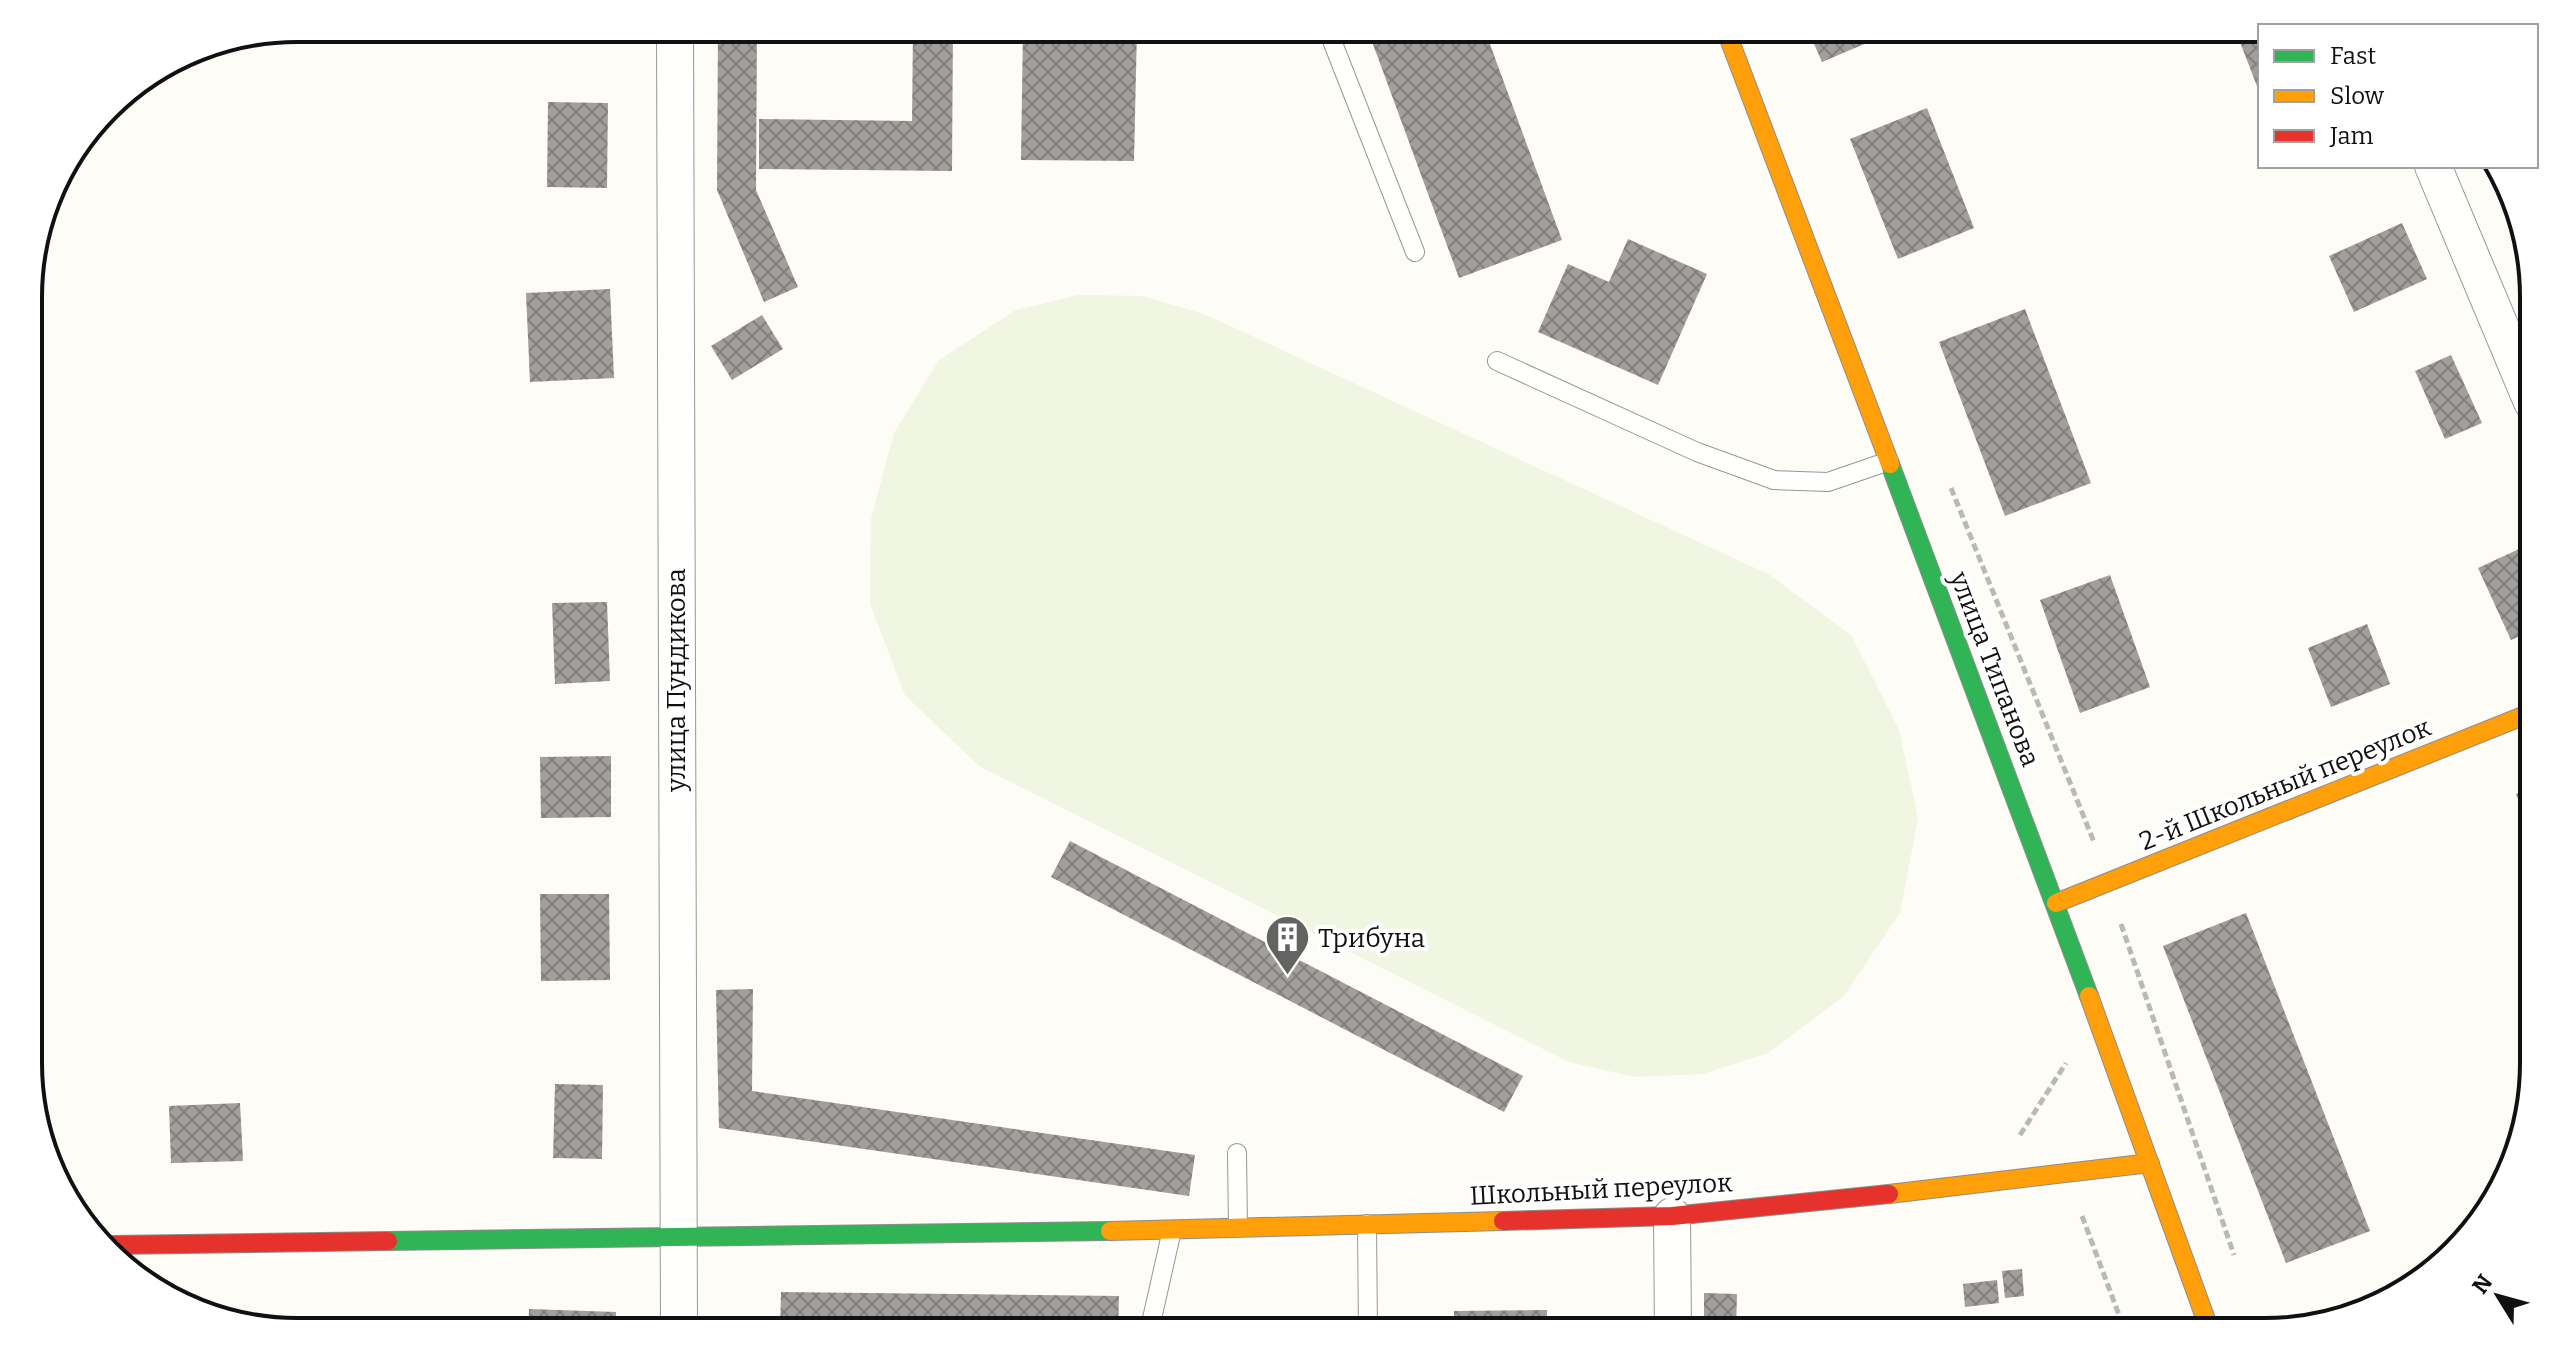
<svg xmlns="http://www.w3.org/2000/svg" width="2562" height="1360" viewBox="0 0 2562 1360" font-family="Bitter,serif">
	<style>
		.pitch { fill: #f0f6e1 }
		.building { fill: url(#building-cross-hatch) }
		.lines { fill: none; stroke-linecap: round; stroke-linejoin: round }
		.lane-casing { stroke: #979795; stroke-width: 20 }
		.street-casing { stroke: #979795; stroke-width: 38 }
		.fast-casing { stroke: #8e8d8b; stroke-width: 20 }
		.slow-casing { stroke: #8e8d8b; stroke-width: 20 }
		.jam-casing { stroke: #8e8d8b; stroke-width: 20 }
		.path { stroke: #b9b9b8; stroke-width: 5; stroke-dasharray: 8 4; stroke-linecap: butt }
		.lane { stroke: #fffffe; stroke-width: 18 }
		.street { stroke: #fffffe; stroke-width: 36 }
		.fast { stroke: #30b455; stroke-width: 18 }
		.slow { stroke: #ff9f0a; stroke-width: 18 }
		.jam { stroke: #e5322d; stroke-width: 18 }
		.labels { text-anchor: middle; stroke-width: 8; stroke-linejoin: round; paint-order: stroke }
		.street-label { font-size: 26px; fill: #111; stroke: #fff }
		.poi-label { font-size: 26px; fill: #111; stroke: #fff; text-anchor: start }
		.rim { fill: none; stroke: #111; stroke-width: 4 }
	</style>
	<defs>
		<pattern id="building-cross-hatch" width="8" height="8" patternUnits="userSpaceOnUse" patternTransform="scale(2)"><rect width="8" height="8" fill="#a19f9c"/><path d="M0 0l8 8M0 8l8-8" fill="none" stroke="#82807e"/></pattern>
	</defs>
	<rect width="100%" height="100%" fill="#fdfcf7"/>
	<path class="pitch" d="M1078 295 1142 296 1204 314 1768 574 1851 635 1899 730 1918 818 1900 913 1843 997 1768 1053 1703 1074 1635 1077 1569 1062 979 766 905 695 870 604 871 519 894 433 939 360 1016 310Z"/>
	<path class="building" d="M718 28H757L756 190 798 287 764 302 717 190Z
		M913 28H953L952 171 759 169V119L912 121Z
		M1023 28H1137L1134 161 1021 160Z
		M1367 28H1484L1562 240 1459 278Z
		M1807 28H1902L1822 62Z
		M2238 28H2260V94L2235 29Z
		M548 102 608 103 607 188 547 187Z
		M1927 108 1974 228 1898 259 1850 139Z
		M2402 223 2427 279 2354 312 2329 256Z
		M1628 239 1707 274 1658 385 1538 332 1568 264 1609 282Z
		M610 289 614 378 530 382 526 293Z
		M2025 309 2091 483 2005 516 1939 342Z
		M762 315 783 349 732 380 711 346Z
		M2451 355 2482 423 2445 439 2415 371Z
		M2519 549 2533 578V630L2511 640 2478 568Z
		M2110 575 2150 687 2080 713 2040 600Z
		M607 602 610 681 555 684 552 603Z
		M2367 624 2390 684 2331 707 2308 648Z
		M611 756V817L541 818 540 757Z
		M2533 787V838L2516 794Z
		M1070 841 1523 1076 1504 1112 1051 877Z
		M540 894H609L610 980 541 981Z
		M2246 913 2370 1231 2286 1263 2163 946Z
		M753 989 752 1091 1195 1155 1189 1196 719 1128 716 990Z
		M555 1084 603 1085 602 1159 553 1158Z
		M240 1103 243 1161 171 1163 169 1106Z
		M2022 1269 2024 1296 2005 1298 2002 1271Z
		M1997 1280 1999 1303 1965 1307 1963 1284Z
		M781 1292 1119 1296 1118 1332H780Z
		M1704 1293 1737 1294 1736 1332H1704Z
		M2375 1293 2378 1299 2309 1322 2308 1319Z
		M529 1309 616 1312 615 1332H528Z
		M1547 1310V1332H1454V1311Z
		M272 1325H298V1332L271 1326Z"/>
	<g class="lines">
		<defs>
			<path id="lane" d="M1327 28 1415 252
				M1497 361 1697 452 1774 480 1828 482 1889 461
				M1237 1153 1238 1228
				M1367 1224 1368 1332
				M1149 1332 1172 1230"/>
			<path id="street" d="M675 28 679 1332
				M2433 166 2532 402
				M1672 1216 1673 1332"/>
			<path id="fast" d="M1890 464 2089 996
				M388 1241 1110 1231"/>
			<path id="slow" d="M1725 28 1890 464
				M2056 903 2533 712
				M2089 996 2210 1331
				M1889 1194 2150 1163
				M1110 1231 1503 1221"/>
			<path id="jam" d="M1503 1221 1672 1216 1889 1194
				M111 1245 388 1241"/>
		</defs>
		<use href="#lane" class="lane-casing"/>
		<use href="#street" class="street-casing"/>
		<use href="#fast" class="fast-casing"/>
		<use href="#slow" class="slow-casing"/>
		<use href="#jam" class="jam-casing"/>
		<path class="path" d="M1951 488 2094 842
			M2121 924 2234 1255
			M2020 1135 2066 1063
			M2082 1216 2125 1331
			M2256 1317 2261 1331"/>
		<use href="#lane" class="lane"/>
		<use href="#street" class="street"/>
		<use href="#fast" class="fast"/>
		<use href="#slow" class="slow"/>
		<use href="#jam" class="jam"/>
	</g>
	<defs>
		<symbol id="building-pin" viewBox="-11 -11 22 30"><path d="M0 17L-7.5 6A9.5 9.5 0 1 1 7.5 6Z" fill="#646362" stroke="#fff"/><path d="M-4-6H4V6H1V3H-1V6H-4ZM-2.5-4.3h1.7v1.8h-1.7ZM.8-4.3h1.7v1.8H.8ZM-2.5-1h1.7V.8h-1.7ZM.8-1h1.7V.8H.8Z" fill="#fff"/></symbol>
	</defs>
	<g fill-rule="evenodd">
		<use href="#building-pin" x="1262" y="912" width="51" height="69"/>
	</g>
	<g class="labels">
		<g class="street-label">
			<text transform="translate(1995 669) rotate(69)" y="9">улица Типанова</text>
			<text transform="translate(676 680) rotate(-90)" y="9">улица Пундикова</text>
			<text transform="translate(2285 784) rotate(-22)" y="9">2-й Школьный переулок</text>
			<text transform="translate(1601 1189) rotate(-3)" y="9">Школьный переулок</text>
		</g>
		<g class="poi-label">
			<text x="1318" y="947">Трибуна</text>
		</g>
	</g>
	<path d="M0 0H2562V1360H0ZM297 42H2265A255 255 0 0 1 2520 297V1063A255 255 0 0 1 2265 1318H297A255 255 0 0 1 42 1063V297A255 255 0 0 1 297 42Z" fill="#fff" fill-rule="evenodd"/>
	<path class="rim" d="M297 42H2265A255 255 0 0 1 2520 297V1063A255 255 0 0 1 2265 1318H297A255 255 0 0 1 42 1063V297A255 255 0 0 1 297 42Z"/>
	<rect x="2258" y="24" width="280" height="144" fill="#ffffff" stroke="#a0a0a0" stroke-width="2"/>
	<rect x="2274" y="50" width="40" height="12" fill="#30b455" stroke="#a0a0a0" stroke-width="2"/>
	<text x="2330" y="64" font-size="24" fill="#111111">Fast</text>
	<rect x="2274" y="90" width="40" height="12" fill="#ff9f0a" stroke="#a0a0a0" stroke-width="2"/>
	<text x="2330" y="104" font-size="24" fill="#111111">Slow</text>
	<rect x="2274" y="130" width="40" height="12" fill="#e5322d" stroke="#a0a0a0" stroke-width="2"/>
	<text x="2330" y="144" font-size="24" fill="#111111">Jam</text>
	<g transform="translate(2498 1296) rotate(307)" stroke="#ffffff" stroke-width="6" paint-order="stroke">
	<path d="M0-6L14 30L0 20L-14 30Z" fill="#111111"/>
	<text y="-12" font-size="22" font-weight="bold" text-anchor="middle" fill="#111111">N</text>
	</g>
</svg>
